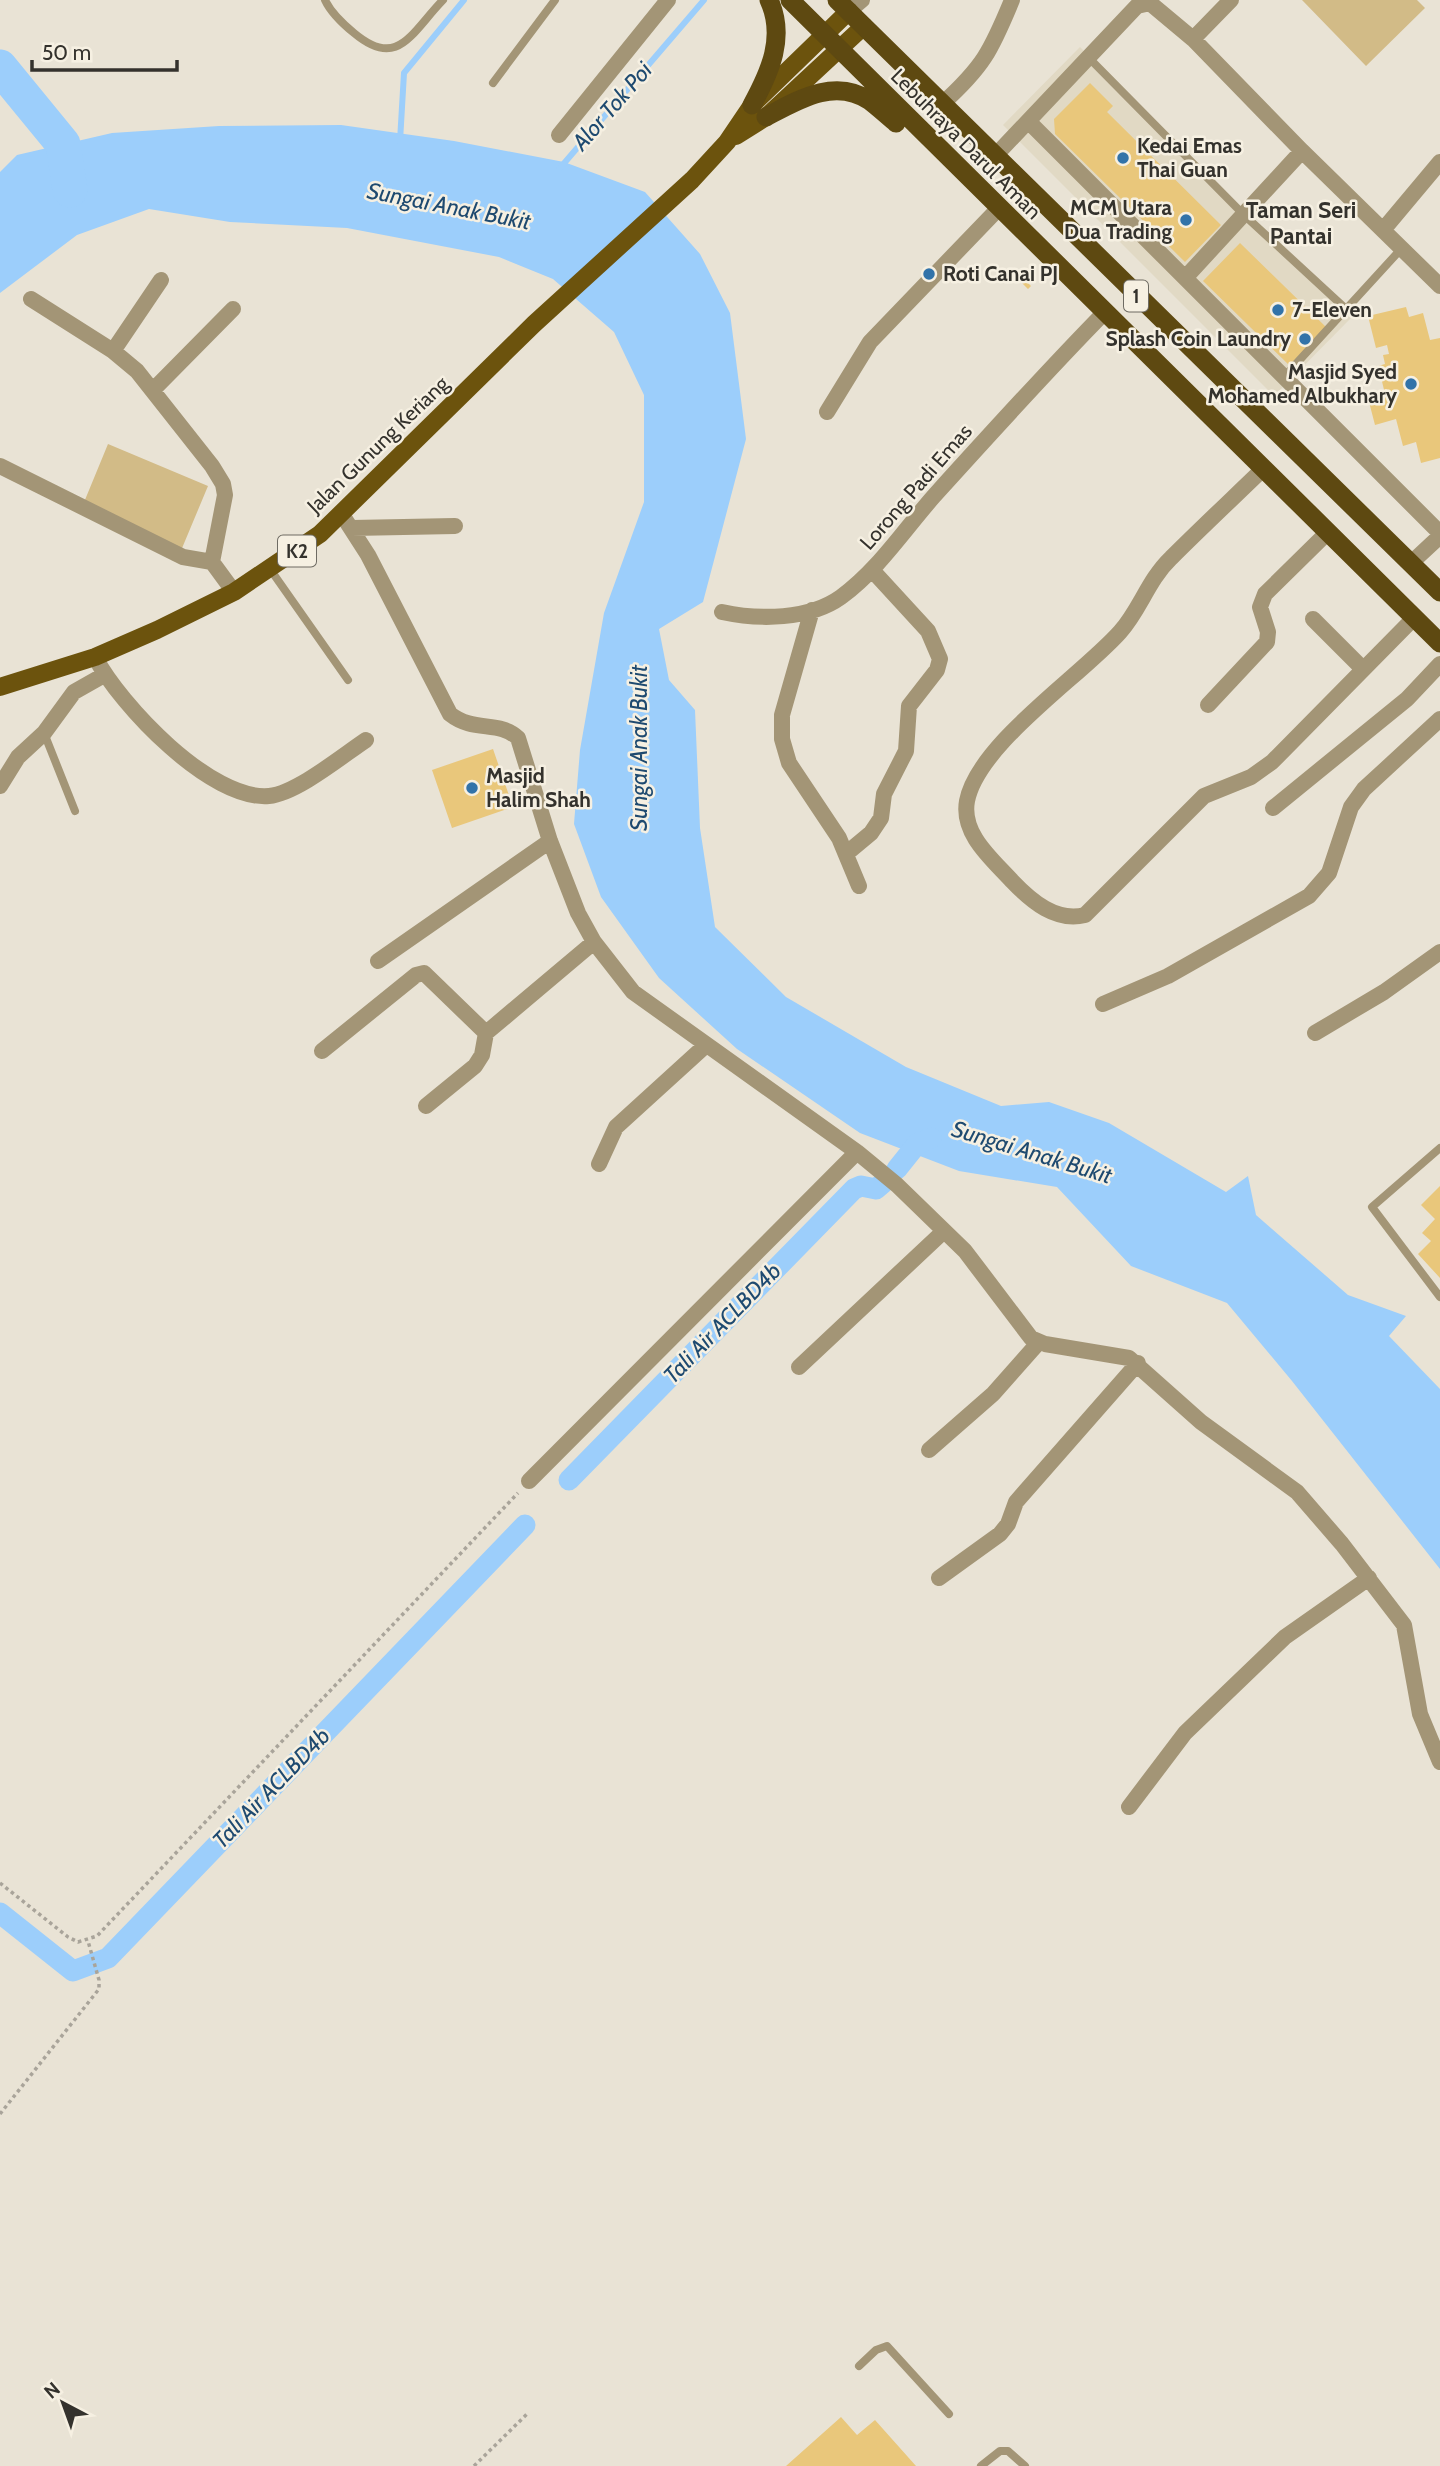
<svg xmlns="http://www.w3.org/2000/svg" width="1440" height="2466" viewBox="0 0 1440 2466" font-family="Cabin,sans-serif">
	<style>
		.built { fill: #e1d9c4 }
		.green { fill: #d2bb87 }
		.water { fill: #9ccefb }
		.lines { fill: none; stroke-linecap: round; stroke-linejoin: round }
		.stream { stroke: #9ccefb; stroke-width: 6 }
		.canal { stroke: #9ccefb; stroke-width: 21 }
		.river { stroke: #9ccefb; stroke-width: 35 }
		.building { fill: #e9c77b }
		.path { stroke: #a9a49a; stroke-width: 3.5; stroke-dasharray: 3.5 3.5; stroke-linecap: butt }
		.service { stroke: #a39576; stroke-width: 8 }
		.minor { stroke: #a39576; stroke-width: 16 }
		.primary { stroke: #6c530d; stroke-width: 18 }
		.trunk { stroke: #5e4911; stroke-width: 19 }
		.poi-dot { fill: #3273a9; stroke: #f6f0e2; stroke-width: 2.5 }
		.labels { text-anchor: middle; stroke-width: 5; stroke-linejoin: round; paint-order: stroke }
		.shield { fill: #f6f0e2; stroke: #6e6b63; stroke-width: 2 }
		.shield-label { font-size: 19px; font-weight: bold; fill: #34322d }
		.street-label { font-size: 21px; fill: #34322d; stroke: #f6f0e2 }
		.poi-label { font-size: 21px; font-weight: bold; fill: #34322d; stroke: #f6f0e2; text-anchor: start }
		.water-label { font-size: 23px; font-style: italic; fill: #1e4a70; stroke: #f6f0e2 }
		.neighbourhood-label { font-size: 23px; font-weight: bold; fill: #34322d; stroke: #f6f0e2 }
	</style>
	<rect width="100%" height="100%" fill="#e9e3d5"/>
	<path class="built" d="M1080 47 1351 318 1274 396 1003 125Z"/>
	<path class="green" d="M1302 0H1417L1425 8 1366 66Z
		M108 444 208 486 180 553 80 512Z"/>
	<path class="water" d="M341 125 454 141 564 162 645 192 700 254 730 313 746 439 703 602 659 629 669 680 695 710 700 828 715 927 786 997 906 1067 1001 1106 1049 1102 1109 1123 1226 1192 1248 1176 1256 1215 1348 1295 1406 1316 1389 1336 1440 1389V1569L1292 1381 1227 1303 1131 1266 1057 1187 959 1171 860 1133 737 1049 659 978 601 897 574 824 580 750 604 613 644 502V395L614 332 553 279 499 257 347 228 230 222 149 209 77 235 0 293V172L17 155 112 133 219 126Z"/>
	<g class="lines">
		<path class="stream" d="M400 141 404 73 464 0
			M560 168 704 0"/>
		<path class="canal" d="M897 1169 917 1144 931 1138
			M569 1480 854 1189 861 1186 876 1189 883 1183
			M0 1913 73 1971 108 1958 525 1525"/>
		<path class="river" d="M0 67 63 144 70 190"/>
	</g>
	<path class="building" d="M1090 83 1113 106 1107 112 1221 225 1185 262 1055 134 1054 119Z
		M1240 243 1327 328 1290 366 1203 281Z
		M1014 269 1031 286 1028 289 1011 272Z
		M1406 307 1409 317 1423 313 1430 340 1440 338V458L1421 463 1416 442 1403 446 1396 419 1375 425 1368 398 1385 394 1380 373 1377 374 1375 367 1385 364 1383 355 1389 354 1387 345 1376 348 1368 316Z
		M493 749 513 807 452 828 432 770Z
		M1440 1186V1278L1418 1254 1431 1241 1422 1233 1435 1219 1421 1205Z
		M841 2417 857 2435 875 2420 916 2466H786Z"/>
	<g class="lines">
		<path class="path" d="M0 1883 68 1937 78 1942 97 1936 518 1493
			M0 2114 99 1989V1980L88 1941
			M474 2466 527 2414"/>
		<path class="service" d="M325 0C331 13 343 24 354 33 398 70 411 33 443 0
			M1089 58 1243 214 1346 309
			M493 83 555 0
			M1284 377 1402 248
			M270 569 348 680
			M44 733 75 811
			M1440 1148 1372 1207 1440 1297
			M859 2366 876 2350 887 2346 949 2414
			M981 2466 1000 2451H1008L1025 2466"/>
		<path class="minor" d="M849 11 862 0
			M1193 39 1231 0
			M942 104C983 67 991 51 1012 0
			M1029 122 1440 533
			M559 135 668 0
			M995 156 1137 6 1150 3 1193 39 1302 151 1440 286
			M1383 230 1440 162
			M1185 278 1302 151
			M31 299 113 351 137 371 212 466 223 484 225 495 212 562 234 592
			M113 351 161 280
			M153 390 233 309
			M827 412 870 342 998 209
			M0 466 183 557 212 562
			M1263 469C1232 499 1201 528 1171 558 1148 580 1140 610 1120 632 1081 676 978 744 967 801 961 834 992 859 1012 881 1032 902 1056 922 1085 915L1204 796 1251 777 1272 762 1414 618
			M341 513 368 555 450 714C474 733 499 720 518 738L550 841 578 913 594 942 633 992 857 1152 897 1185 965 1251 1031 1338 1045 1344 1129 1358 1201 1422 1297 1492 1342 1544 1404 1625 1420 1714 1440 1762
			M352 528 455 526
			M1410 564 1440 536
			M812 610 782 715V739L789 763 839 838 859 886
			M722 612C759 620 809 620 841 597 878 570 904 530 934 496 990 434 1046 372 1104 313
			M1313 619 1363 669
			M95 657C120 705 211 801 269 796 297 793 342 756 366 740
			M1208 705 1267 642 1268 632 1260 607 1265 594 1327 533
			M0 786 18 757 44 733 74 692 104 675
			M1273 808 1407 699 1440 664
			M847 853 871 833 881 818 884 794 906 751 909 706 937 670 940 659 928 631 872 570
			M378 961 550 841
			M1103 1004 1168 976 1309 896 1329 873 1351 807 1364 789 1440 719
			M1315 1033 1384 992 1440 952
			M322 1051 416 975 424 973 486 1033
			M426 1106 475 1066 482 1055 486 1033 594 942
			M599 1164 616 1127 705 1046
			M799 1367 944 1231
			M929 1450 993 1394 1039 1342
			M529 1481 857 1152
			M939 1578 1000 1534 1008 1524 1016 1502 1138 1363
			M1129 1807 1185 1733 1285 1637 1369 1578"/>
		<path class="primary" d="M736 136 766 117 864 26
			M0 687 95 657 157 630 234 592 320 534 534 324 692 180 727 142 752 105 849 11"/>
		<path class="trunk" d="M790 0 1440 643
			M837 0 1440 592
			M752 105C770 72 786 37 769 0
			M766 117C798 100 835 77 870 101 879 108 888 116 896 123"/>
	</g>
	<g class="poi-dot">
		<circle cx="1123" cy="158" r="7"/>
		<circle cx="1186" cy="220" r="7"/>
		<circle cx="929" cy="274" r="7"/>
		<circle cx="1278" cy="310" r="7"/>
		<circle cx="1305" cy="339" r="7"/>
		<circle cx="1411" cy="384" r="7"/>
		<circle cx="472" cy="788" r="7"/>
	</g>
	<g class="labels">
		<g class="shield">
			<rect x="1124" y="280.5" width="24" height="31" rx="5"/>
			<rect x="278" y="535.5" width="38" height="31" rx="5"/>
		</g>
		<g class="shield-label">
			<text x="1136" y="303">1</text>
			<text x="297" y="558">K2</text>
		</g>
		<g class="street-label">
			<text transform="translate(966 144) rotate(45)" y="7">Lebuhraya Darul Aman</text>
			<text transform="translate(378 445) rotate(-44)" y="7">Jalan Gunung Keriang</text>
			<text transform="translate(916 487) rotate(-49)" y="7">Lorong Padi Emas</text>
		</g>
		<g class="poi-label">
			<text x="1137" y="153">Kedai Emas<tspan x="1137" dy="24">Thai Guan</tspan></text>
			<text x="1172" y="215" text-anchor="end">MCM Utara<tspan x="1172" dy="24">Dua Trading</tspan></text>
			<text x="943" y="281">Roti Canai PJ</text>
			<text x="1292" y="317">7-Eleven</text>
			<text x="1291" y="346" text-anchor="end">Splash Coin Laundry</text>
			<text x="1397" y="379" text-anchor="end">Masjid Syed<tspan x="1397" dy="24">Mohamed Albukhary</tspan></text>
			<text x="486" y="783">Masjid<tspan x="486" dy="24">Halim Shah</tspan></text>
		</g>
		<g class="water-label">
			<text transform="translate(612 106) rotate(-49)" y="8">Alor Tok Poi</text>
			<text transform="translate(449 206) rotate(11)" y="8">Sungai Anak Bukit</text>
			<text transform="translate(639 748) rotate(-90)" y="8">Sungai Anak Bukit</text>
			<text transform="translate(1032 1152) rotate(17)" y="8">Sungai Anak Bukit</text>
			<text transform="translate(722 1323) rotate(-46)" y="8">Tali Air ACLBD4b</text>
			<text transform="translate(271 1788) rotate(-46)" y="8">Tali Air ACLBD4b</text>
		</g>
		<g class="neighbourhood-label">
			<text x="1301" y="218">Taman Seri<tspan x="1301" dy="26">Pantai</tspan></text>
		</g>
	</g>
	<g transform="translate(63 2403) rotate(319)" stroke="#f6f0e2" stroke-width="5" paint-order="stroke">
	<path d="M0-5L12 26L0 18L-12 26Z" fill="#34322d"/>
	<text y="-10" font-size="19" font-weight="bold" text-anchor="middle" fill="#34322d">N</text>
	</g>
	<path d="M32 60v10h145v-10" fill="none" stroke="#34322d" stroke-width="3.5"/>
	<text x="42" y="60" font-size="21" fill="#34322d" stroke="#f6f0e2" stroke-width="5" paint-order="stroke">50 m</text>
</svg>
